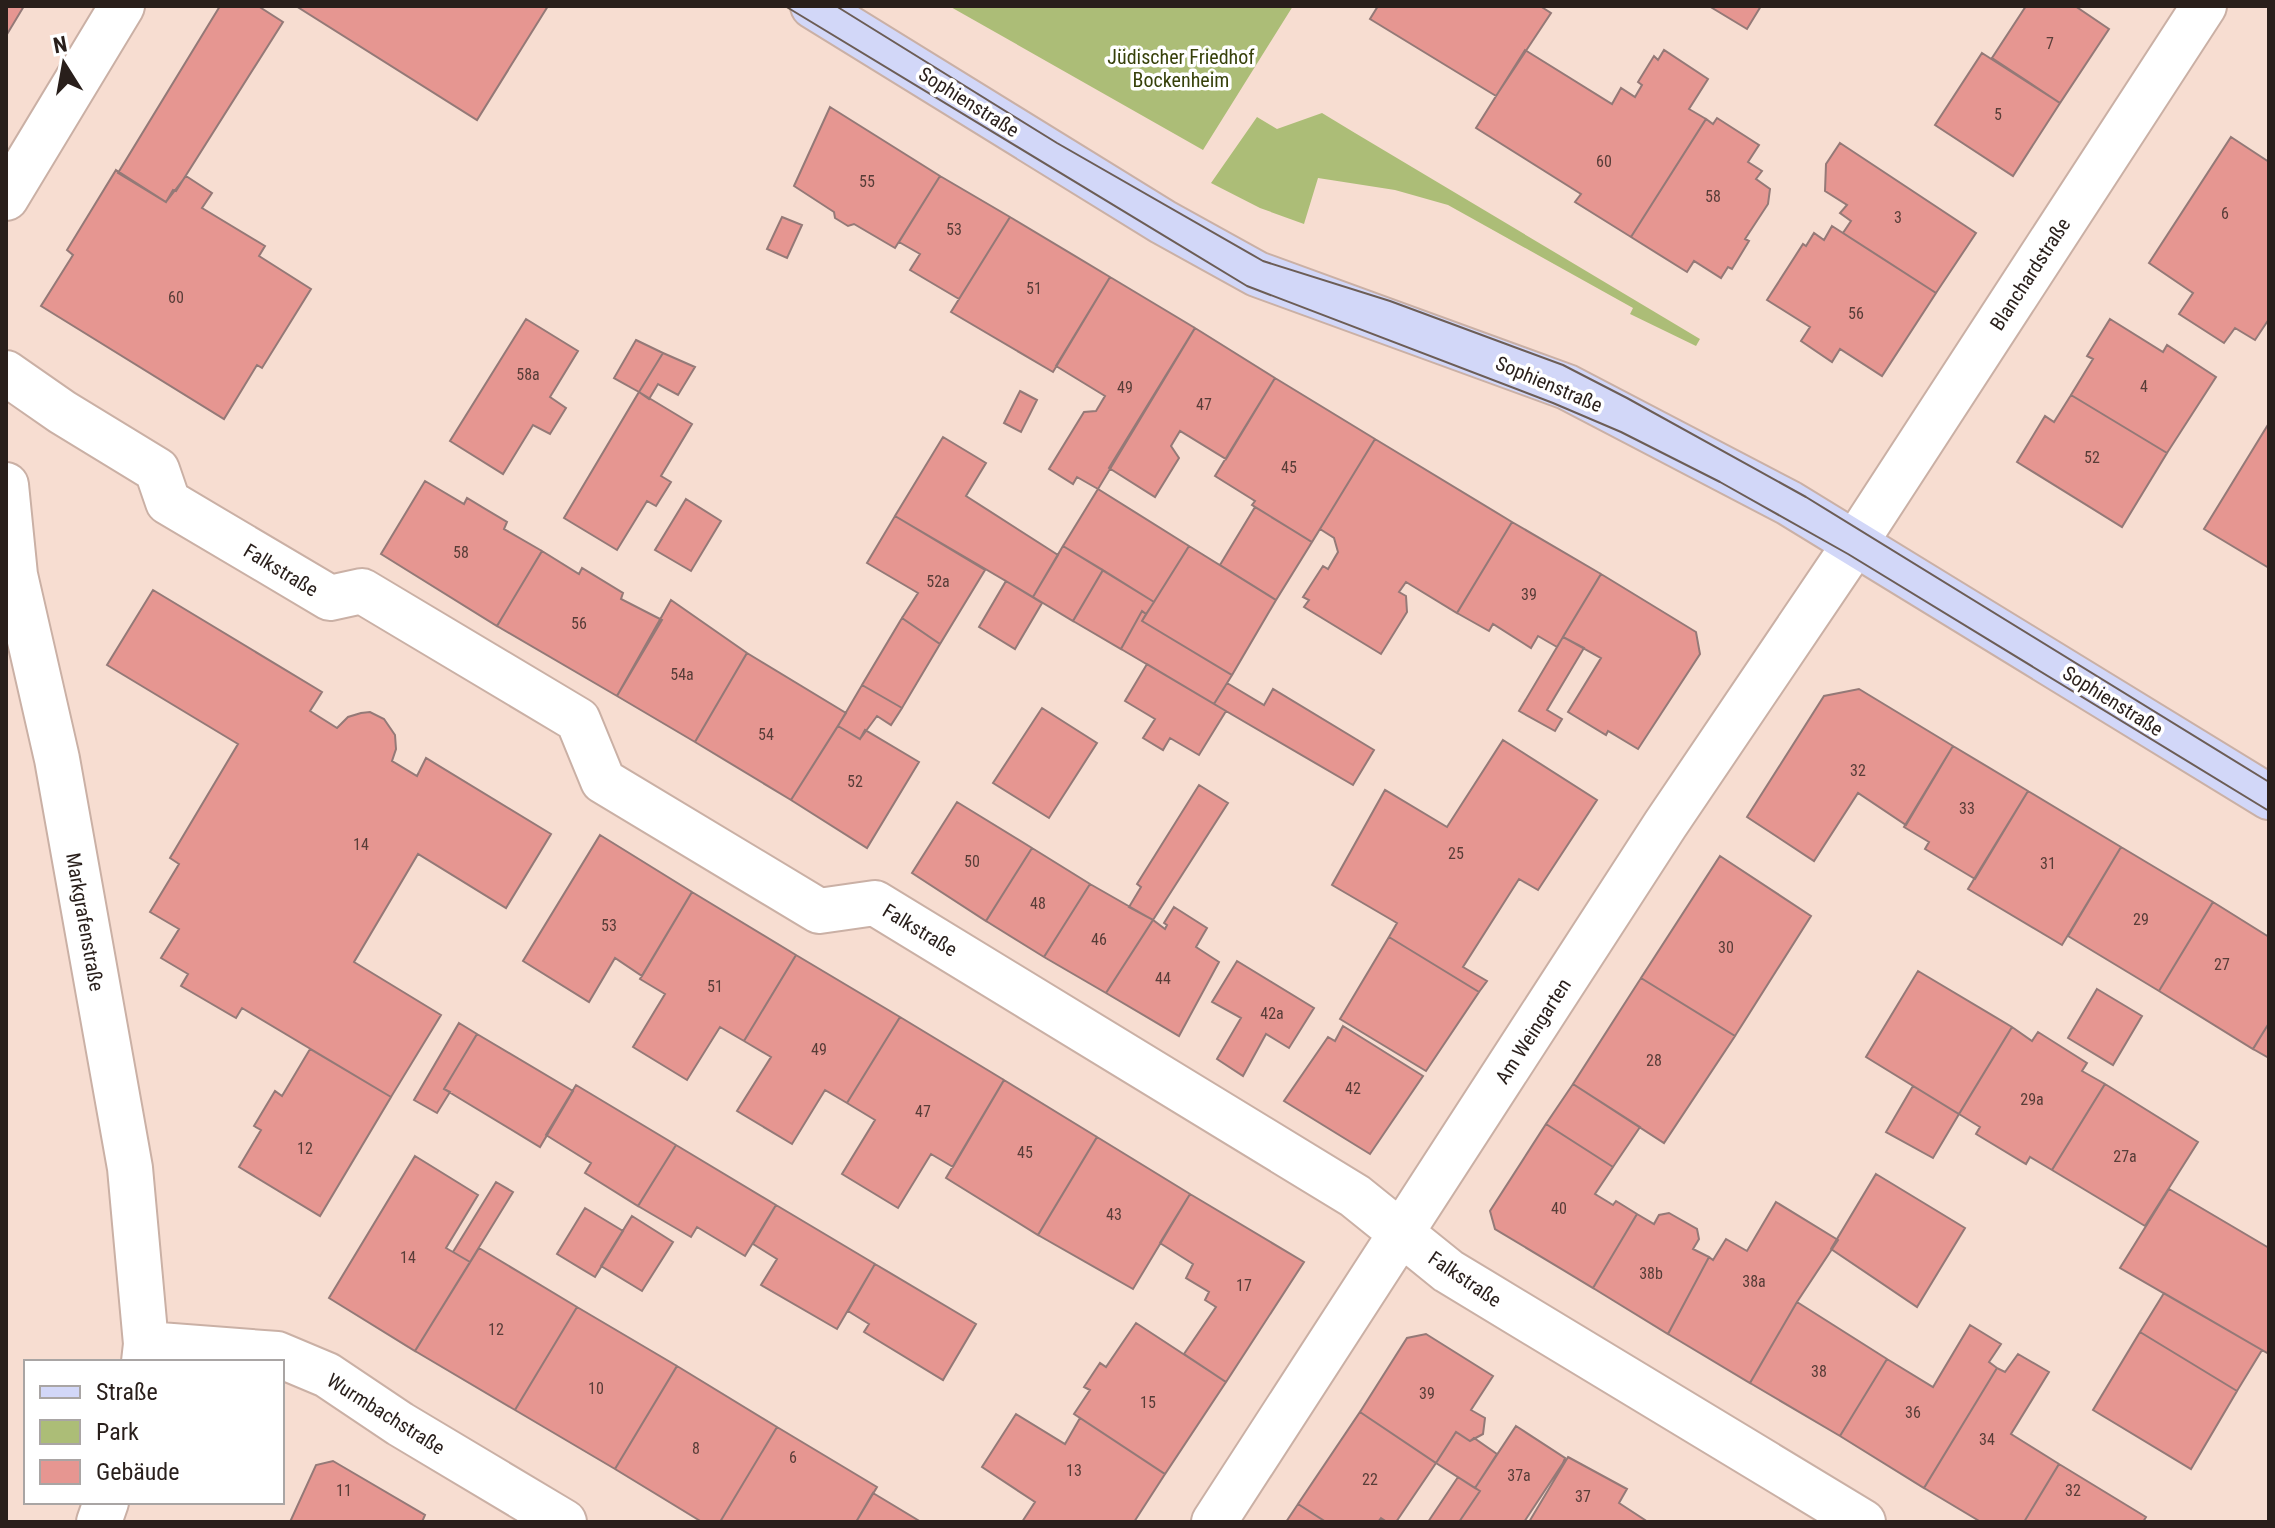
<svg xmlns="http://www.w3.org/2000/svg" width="2275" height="1528" viewBox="0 0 2275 1528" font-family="'Roboto Condensed',sans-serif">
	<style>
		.green { fill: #acbd77 }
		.building { fill: #e69691; stroke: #947977; stroke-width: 2 }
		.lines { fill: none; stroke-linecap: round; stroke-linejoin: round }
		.street-casing { stroke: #cab0a5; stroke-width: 48 }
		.secondary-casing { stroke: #cab0a5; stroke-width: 48 }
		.street { stroke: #fff; stroke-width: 44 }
		.secondary { stroke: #d2d7f8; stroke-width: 44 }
		.tram { stroke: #6c5d56; stroke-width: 2 }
		.labels { text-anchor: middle; stroke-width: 7; stroke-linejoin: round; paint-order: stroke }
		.number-label { font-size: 16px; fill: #583d38 }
		.park-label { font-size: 20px; fill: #37410a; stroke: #fff }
		.street-label { font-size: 20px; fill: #291f1b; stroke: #fff }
	</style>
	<rect width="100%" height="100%" fill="#f7ddd1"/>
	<path class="green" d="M949 6H1293L1203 150Z
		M1322 113 1355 133 1700 339 1696 346 1630 314 1633 308 1448 205 1395 190 1318 178 1304 224 1260 208 1211 183 1257 117 1277 129Z"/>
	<path class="building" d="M6 6H24L6 36Z
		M220 6H258L283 22 176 191 173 190 166 202 118 173Z
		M296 6H548L477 120Z
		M1378 6H1540L1551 13 1496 96 1370 19Z
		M1709 6H1761L1747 29Z
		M2026 6H2075L2109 29 2060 103 1992 58Z
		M1525 50 1612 104 1621 88 1635 97 1642 85 1638 82 1654 56 1658 60 1664 50 1708 79 1689 109 1706 119 1631 237 1575 202 1581 194 1476 128Z
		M1982 53 2060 103 2013 176 1935 125Z
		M830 107 940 176 895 248 854 224 848 226 835 218 834 212 794 186Z
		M1717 118 1759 145 1748 162 1762 171 1756 179 1770 189 1768 204 1745 239 1749 241 1732 269 1728 267 1721 278 1694 261 1687 272 1631 237 1706 119 1713 124Z
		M2231 137 2269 162V319L2255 340 2235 328 2224 343 2179 314 2193 293 2149 263Z
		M1840 143 1976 233 1936 293 1843 233 1851 221 1840 213 1847 205 1825 191 1826 164Z
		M116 170 166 202 186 176 212 193 202 208 265 246 259 256 311 289 262 368 257 365 224 419 41 306 73 255 67 250Z
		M940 176 1010 217 959 299 910 270 920 254 899 242Z
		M782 217 802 225 787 258 767 249Z
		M1010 217 1110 277 1053 372 951 312Z
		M1832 226 1936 293 1882 376 1840 349 1832 362 1801 341 1810 327 1767 300 1803 244 1806 246 1814 233 1824 240Z
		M1110 277 1195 328 1098 489 1077 477 1073 484 1049 469 1084 412 1096 411 1105 396 1056 366Z
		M526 319 578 351 550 397 566 408 550 434 533 425 503 474 450 441Z
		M2110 319 2163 352 2167 345 2216 377 2167 453 2071 395 2093 359 2087 356Z
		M1195 328 1275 378 1226 459 1180 431 1171 446 1179 458 1155 497 1109 468Z
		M636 340 663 353 639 392 614 378Z
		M663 353 695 367 678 395 658 384 649 399 639 392Z
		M1275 378 1375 439 1312 542 1252 505 1255 501 1215 476Z
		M1020 391 1037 400 1021 432 1004 423Z
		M639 392 692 424 661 476 671 482 656 506 647 501 617 550 564 518Z
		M2071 395 2167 453 2122 527 2017 462 2045 416 2054 422Z
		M2269 423V568L2204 529Z
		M943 437 986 463 966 496 1058 555 1033 597 895 516Z
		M1375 439 1512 522 1457 613 1406 582 1399 592 1406 596 1407 612 1381 654 1304 607 1309 600 1303 597 1323 566 1328 569 1338 552 1334 538 1320 529Z
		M425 481 464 504 467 498 507 522 504 529 542 551 497 626 381 554Z
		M1098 489 1189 546 1154 602 1063 546Z
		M686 499 721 521 691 571 655 550Z
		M1255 507 1312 542 1276 600 1220 565Z
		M895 516 985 570 940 644 902 618 918 593 867 563Z
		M1512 522 1601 574 1557 647 1538 636 1531 648 1493 624 1489 631 1457 613Z
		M1063 546 1103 570 1073 621 1033 597Z
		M1189 546 1276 600 1232 675 1142 621Z
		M542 551 579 574 582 568 623 593 621 599 662 620 617 696 497 626Z
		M1103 570 1154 602 1146 614 1142 611 1121 649 1073 621Z
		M1601 574 1696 632 1700 654 1638 749 1608 731 1606 735 1568 712 1601 658 1563 637Z
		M1006 581 1042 603 1015 649 979 627Z
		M153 590 322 692 310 711 337 728 348 717 361 713 370 712 384 719 395 735 396 749 392 761 417 776 426 758 551 834 506 908 418 854 354 962 441 1015 391 1097 242 1008 236 1018 181 986 188 974 161 958 179 929 150 912 179 864 170 858 238 744 107 665Z
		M671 600 747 653 695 742 617 696Z
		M1142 611 1146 614 1142 621 1232 675 1214 704 1121 649Z
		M902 618 940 644 902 708 862 685Z
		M1563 637 1584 648 1547 710 1562 719 1555 731 1519 711Z
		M747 653 846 713 791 800 695 742Z
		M1147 664 1226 711 1199 755 1170 738 1163 750 1143 738 1155 719 1125 701Z
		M1227 683 1264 705 1273 689 1374 750 1353 785 1214 704Z
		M862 685 902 708 891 725 877 716 860 739 838 726Z
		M1859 689 1953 746 1906 825 1858 793 1814 861 1747 817 1824 696Z
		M1042 708 1097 743 1049 818 993 783Z
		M838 726 860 739 865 730 919 762 867 848 791 800Z
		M1503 740 1597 800 1538 890 1519 879 1463 967 1487 981 1479 992 1389 937 1397 923 1332 885 1385 790 1447 827Z
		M1953 746 2028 791 1975 879 1925 849 1929 842 1904 827Z
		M1199 785 1228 803 1153 920 1129 907 1141 887 1137 884Z
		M2028 791 2121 847 2062 945 1968 889Z
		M957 802 1032 848 986 921 912 873Z
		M600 835 692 892 642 976 615 958 589 1002 523 961Z
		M2121 847 2213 902 2159 991 2068 936Z
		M1032 848 1090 884 1044 957 986 921Z
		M1720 856 1811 916 1735 1036 1641 978Z
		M1090 884 1153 920 1106 993 1044 957Z
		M692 892 796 955 744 1041 720 1027 687 1080 633 1047 665 994 640 979Z
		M2213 902 2269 937V1023L2253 1049 2159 991Z
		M1174 907 1207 928 1196 947 1219 962 1179 1036 1106 993 1153 920 1165 929 1167 925 1164 923Z
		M1389 937 1479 992 1426 1071 1340 1019Z
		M796 955 900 1017 847 1103 825 1090 792 1144 737 1111 771 1057 744 1041Z
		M1237 961 1314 1008 1289 1048 1266 1034 1243 1076 1217 1059 1241 1018 1212 1002Z
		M1918 971 2012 1027 1959 1114 1866 1057Z
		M1641 978 1735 1036 1664 1143 1573 1084Z
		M2097 989 2142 1016 2113 1065 2068 1038Z
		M900 1017 1004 1080 953 1167 931 1154 898 1208 842 1174 875 1120 847 1103Z
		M459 1023 477 1034 444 1089 450 1092 437 1113 414 1100Z
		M2269 1023V1058L2253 1049Z
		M1343 1026 1423 1076 1370 1154 1284 1101 1328 1037 1335 1041Z
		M2012 1027 2032 1041 2038 1032 2087 1063 2082 1071 2105 1084 2052 1170 2030 1157 2026 1164 1976 1134 1980 1127 1959 1114Z
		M477 1034 573 1091 540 1147 444 1089Z
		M310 1049 391 1097 320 1216 239 1167 261 1130 254 1126 275 1091 282 1096Z
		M1004 1080 1097 1137 1038 1235 946 1178Z
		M1573 1084 1640 1127 1613 1167 1546 1124Z
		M2105 1084 2198 1142 2145 1226 2052 1170Z
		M576 1085 676 1145 638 1206 585 1173 591 1163 546 1135Z
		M1913 1086 1959 1114 1933 1158 1886 1132Z
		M1546 1124 1613 1167 1595 1194 1613 1205 1616 1201 1637 1214 1593 1288 1495 1229 1490 1211Z
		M1097 1137 1190 1194 1133 1289 1038 1235Z
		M676 1145 776 1205 745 1256 697 1227 691 1237 638 1206Z
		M415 1156 478 1195 446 1248 470 1262 415 1351 329 1298Z
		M1876 1174 1965 1228 1917 1307 1831 1249Z
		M496 1182 513 1192 470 1262 453 1252Z
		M2169 1189 2269 1248V1354L2120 1268Z
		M1190 1194 1304 1262 1226 1382 1184 1354 1216 1307 1205 1300 1209 1292 1186 1278 1193 1264 1160 1243Z
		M1776 1202 1838 1240 1797 1302 1750 1383 1668 1334 1709 1257 1713 1260 1726 1239 1747 1251Z
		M776 1205 875 1264 837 1329 761 1285 777 1259 753 1244Z
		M585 1208 623 1231 595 1277 557 1254Z
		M1669 1213 1697 1229 1699 1239 1693 1249 1709 1257 1668 1334 1593 1288 1637 1214 1654 1224 1659 1215Z
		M632 1216 673 1242 642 1291 601 1266Z
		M479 1248 577 1307 515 1410 415 1351Z
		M875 1264 976 1324 943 1380 864 1332 869 1324 848 1311Z
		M2164 1293 2262 1350 2237 1391 2140 1332Z
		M1797 1302 1887 1359 1840 1436 1750 1383Z
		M577 1307 677 1366 615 1469 515 1410Z
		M1136 1323 1226 1382 1165 1474 1074 1414 1090 1390 1084 1387 1100 1363 1106 1367Z
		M1970 1325 2001 1344 1989 1362 1997 1368 1924 1488 1840 1436 1887 1359 1933 1387Z
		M2140 1332 2237 1391 2191 1469 2093 1410Z
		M1426 1334 1493 1376 1471 1410 1485 1418 1483 1434 1470 1441 1456 1432 1436 1463 1360 1412 1407 1338Z
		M2018 1354 2049 1372 2011 1434 2059 1464 2024 1522H1981L1924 1488 1997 1368 2005 1372Z
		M677 1366 777 1427 720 1522H702L615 1469Z
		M1360 1412 1436 1463 1396 1522H1387L1381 1518 1378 1522H1326L1298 1504Z
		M1016 1414 1065 1444 1080 1418 1165 1474 1134 1522H1022L1035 1502 982 1467Z
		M1516 1426 1565 1458 1563 1463 1524 1522H1459L1480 1491 1475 1488Z
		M777 1427 877 1487 856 1522H720Z
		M1456 1432 1470 1441 1474 1438 1497 1454 1475 1488 1436 1463Z
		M1568 1457 1627 1489 1619 1503 1648 1522H1529Z
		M333 1461 425 1515 422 1522H290L316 1465Z
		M2059 1464 2146 1517 2143 1522H2024Z
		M1458 1477 1480 1491 1459 1522H1428Z
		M873 1493 921 1522H856Z
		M1298 1504 1326 1522H1286Z"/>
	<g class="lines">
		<defs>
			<path id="street" d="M6 198 122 6
				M6 373 62 412 157 470 168 502 330 598 362 591 578 720 603 781 819 911 875 903 1355 1196 1448 1271 1863 1522
				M6 485 15 575 57 759 130 1168 146 1344 144 1362
				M146 1344 277 1354 327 1375 400 1424 564 1522
				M99 1522 106 1502
				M1214 1522 1665 825 1848 554 2204 6"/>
			<path id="secondary" d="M813 6 1163 222 1257 274 1567 387 1789 503 2269 797"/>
		</defs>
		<use href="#street" class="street-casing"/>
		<use href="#secondary" class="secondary-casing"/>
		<use href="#street" class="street"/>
		<use href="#secondary" class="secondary"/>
		<path class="tram" d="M785 6 1247 286 1553 403 1621 432 1720 482 1848 554 2269 811
			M836 6 1057 143 1263 261 1390 301 1563 365 1627 398 1806 497 2269 782"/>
	</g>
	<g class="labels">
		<g class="number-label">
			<text x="2050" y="49">7</text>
			<text x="1998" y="120">5</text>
			<text x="1604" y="167">60</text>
			<text x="867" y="187">55</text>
			<text x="1713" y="202">58</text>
			<text x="2225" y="219">6</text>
			<text x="1898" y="223">3</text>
			<text x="954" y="235">53</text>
			<text x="1034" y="294">51</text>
			<text x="176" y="303">60</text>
			<text x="1856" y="319">56</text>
			<text x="528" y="380">58a</text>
			<text x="2144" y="392">4</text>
			<text x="1125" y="393">49</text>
			<text x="1204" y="410">47</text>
			<text x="2092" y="463">52</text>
			<text x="1289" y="473">45</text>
			<text x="461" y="558">58</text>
			<text x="938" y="587">52a</text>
			<text x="1529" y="600">39</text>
			<text x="579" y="629">56</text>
			<text x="682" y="680">54a</text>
			<text x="766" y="740">54</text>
			<text x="1858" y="776">32</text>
			<text x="855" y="787">52</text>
			<text x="1967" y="814">33</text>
			<text x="361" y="850">14</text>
			<text x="1456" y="859">25</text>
			<text x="972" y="867">50</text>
			<text x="2048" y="869">31</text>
			<text x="1038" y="909">48</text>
			<text x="2141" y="925">29</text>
			<text x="609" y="931">53</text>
			<text x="1099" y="945">46</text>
			<text x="1726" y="953">30</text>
			<text x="2222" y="970">27</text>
			<text x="1163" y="984">44</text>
			<text x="715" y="992">51</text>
			<text x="1272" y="1019">42a</text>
			<text x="819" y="1055">49</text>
			<text x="1654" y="1066">28</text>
			<text x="1353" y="1094">42</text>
			<text x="2032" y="1105">29a</text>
			<text x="923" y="1117">47</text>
			<text x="305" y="1154">12</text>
			<text x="1025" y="1158">45</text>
			<text x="2125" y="1162">27a</text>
			<text x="1559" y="1214">40</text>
			<text x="1114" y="1220">43</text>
			<text x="408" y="1263">14</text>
			<text x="1651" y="1279">38b</text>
			<text x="1754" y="1287">38a</text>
			<text x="1244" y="1291">17</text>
			<text x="496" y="1335">12</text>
			<text x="1819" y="1377">38</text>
			<text x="596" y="1394">10</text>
			<text x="1427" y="1399">39</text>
			<text x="1148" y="1408">15</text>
			<text x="1913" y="1418">36</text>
			<text x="1987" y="1445">34</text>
			<text x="696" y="1454">8</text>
			<text x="793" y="1463">6</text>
			<text x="1074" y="1476">13</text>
			<text x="1519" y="1481">37a</text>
			<text x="1370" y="1485">22</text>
			<text x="344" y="1496">11</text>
			<text x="2073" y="1496">32</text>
			<text x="1583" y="1502">37</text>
		</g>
		<g class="park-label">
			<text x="1181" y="64">Jüdischer Friedhof<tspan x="1181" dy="23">Bockenheim</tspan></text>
		</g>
		<g class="street-label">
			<text transform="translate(969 102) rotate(32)" y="7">Sophienstraße</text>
			<text transform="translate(2030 274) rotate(-57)" y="7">Blanchardstraße</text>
			<text transform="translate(1549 384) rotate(23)" y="7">Sophienstraße</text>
			<text transform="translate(281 570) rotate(31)" y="7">Falkstraße</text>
			<text transform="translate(2113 701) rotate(32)" y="7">Sophienstraße</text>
			<text transform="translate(85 922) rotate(80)" y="7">Markgrafenstraße</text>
			<text transform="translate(920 930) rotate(31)" y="7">Falkstraße</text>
			<text transform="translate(1533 1031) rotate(-57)" y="7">Am Weingarten</text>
			<text transform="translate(1465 1279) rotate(34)" y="7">Falkstraße</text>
			<text transform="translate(386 1414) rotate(32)" y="7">Wurmbachstraße</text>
		</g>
	</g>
	<rect width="2275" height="1528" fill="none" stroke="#291f1b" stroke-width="16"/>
	<rect x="24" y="1360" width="260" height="144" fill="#ffffff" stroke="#a9a5a4" stroke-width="2"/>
	<rect x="40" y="1386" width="40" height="12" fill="#d2d7f8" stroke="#a9a5a4" stroke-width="2"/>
	<text x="96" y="1400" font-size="24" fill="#291f1b">Straße</text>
	<rect x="40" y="1420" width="40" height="24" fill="#acbd77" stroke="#a9a5a4" stroke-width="2"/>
	<text x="96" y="1440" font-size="24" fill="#291f1b">Park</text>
	<rect x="40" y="1460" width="40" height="24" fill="#e69691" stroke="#a9a5a4" stroke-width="2"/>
	<text x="96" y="1480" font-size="24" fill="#291f1b">Gebäude</text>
	<g transform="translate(64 64) rotate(349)" stroke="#ffffff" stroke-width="6" paint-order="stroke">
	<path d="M0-6L14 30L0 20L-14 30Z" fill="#291f1b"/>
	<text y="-12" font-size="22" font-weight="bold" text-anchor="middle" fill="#291f1b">N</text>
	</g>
</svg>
